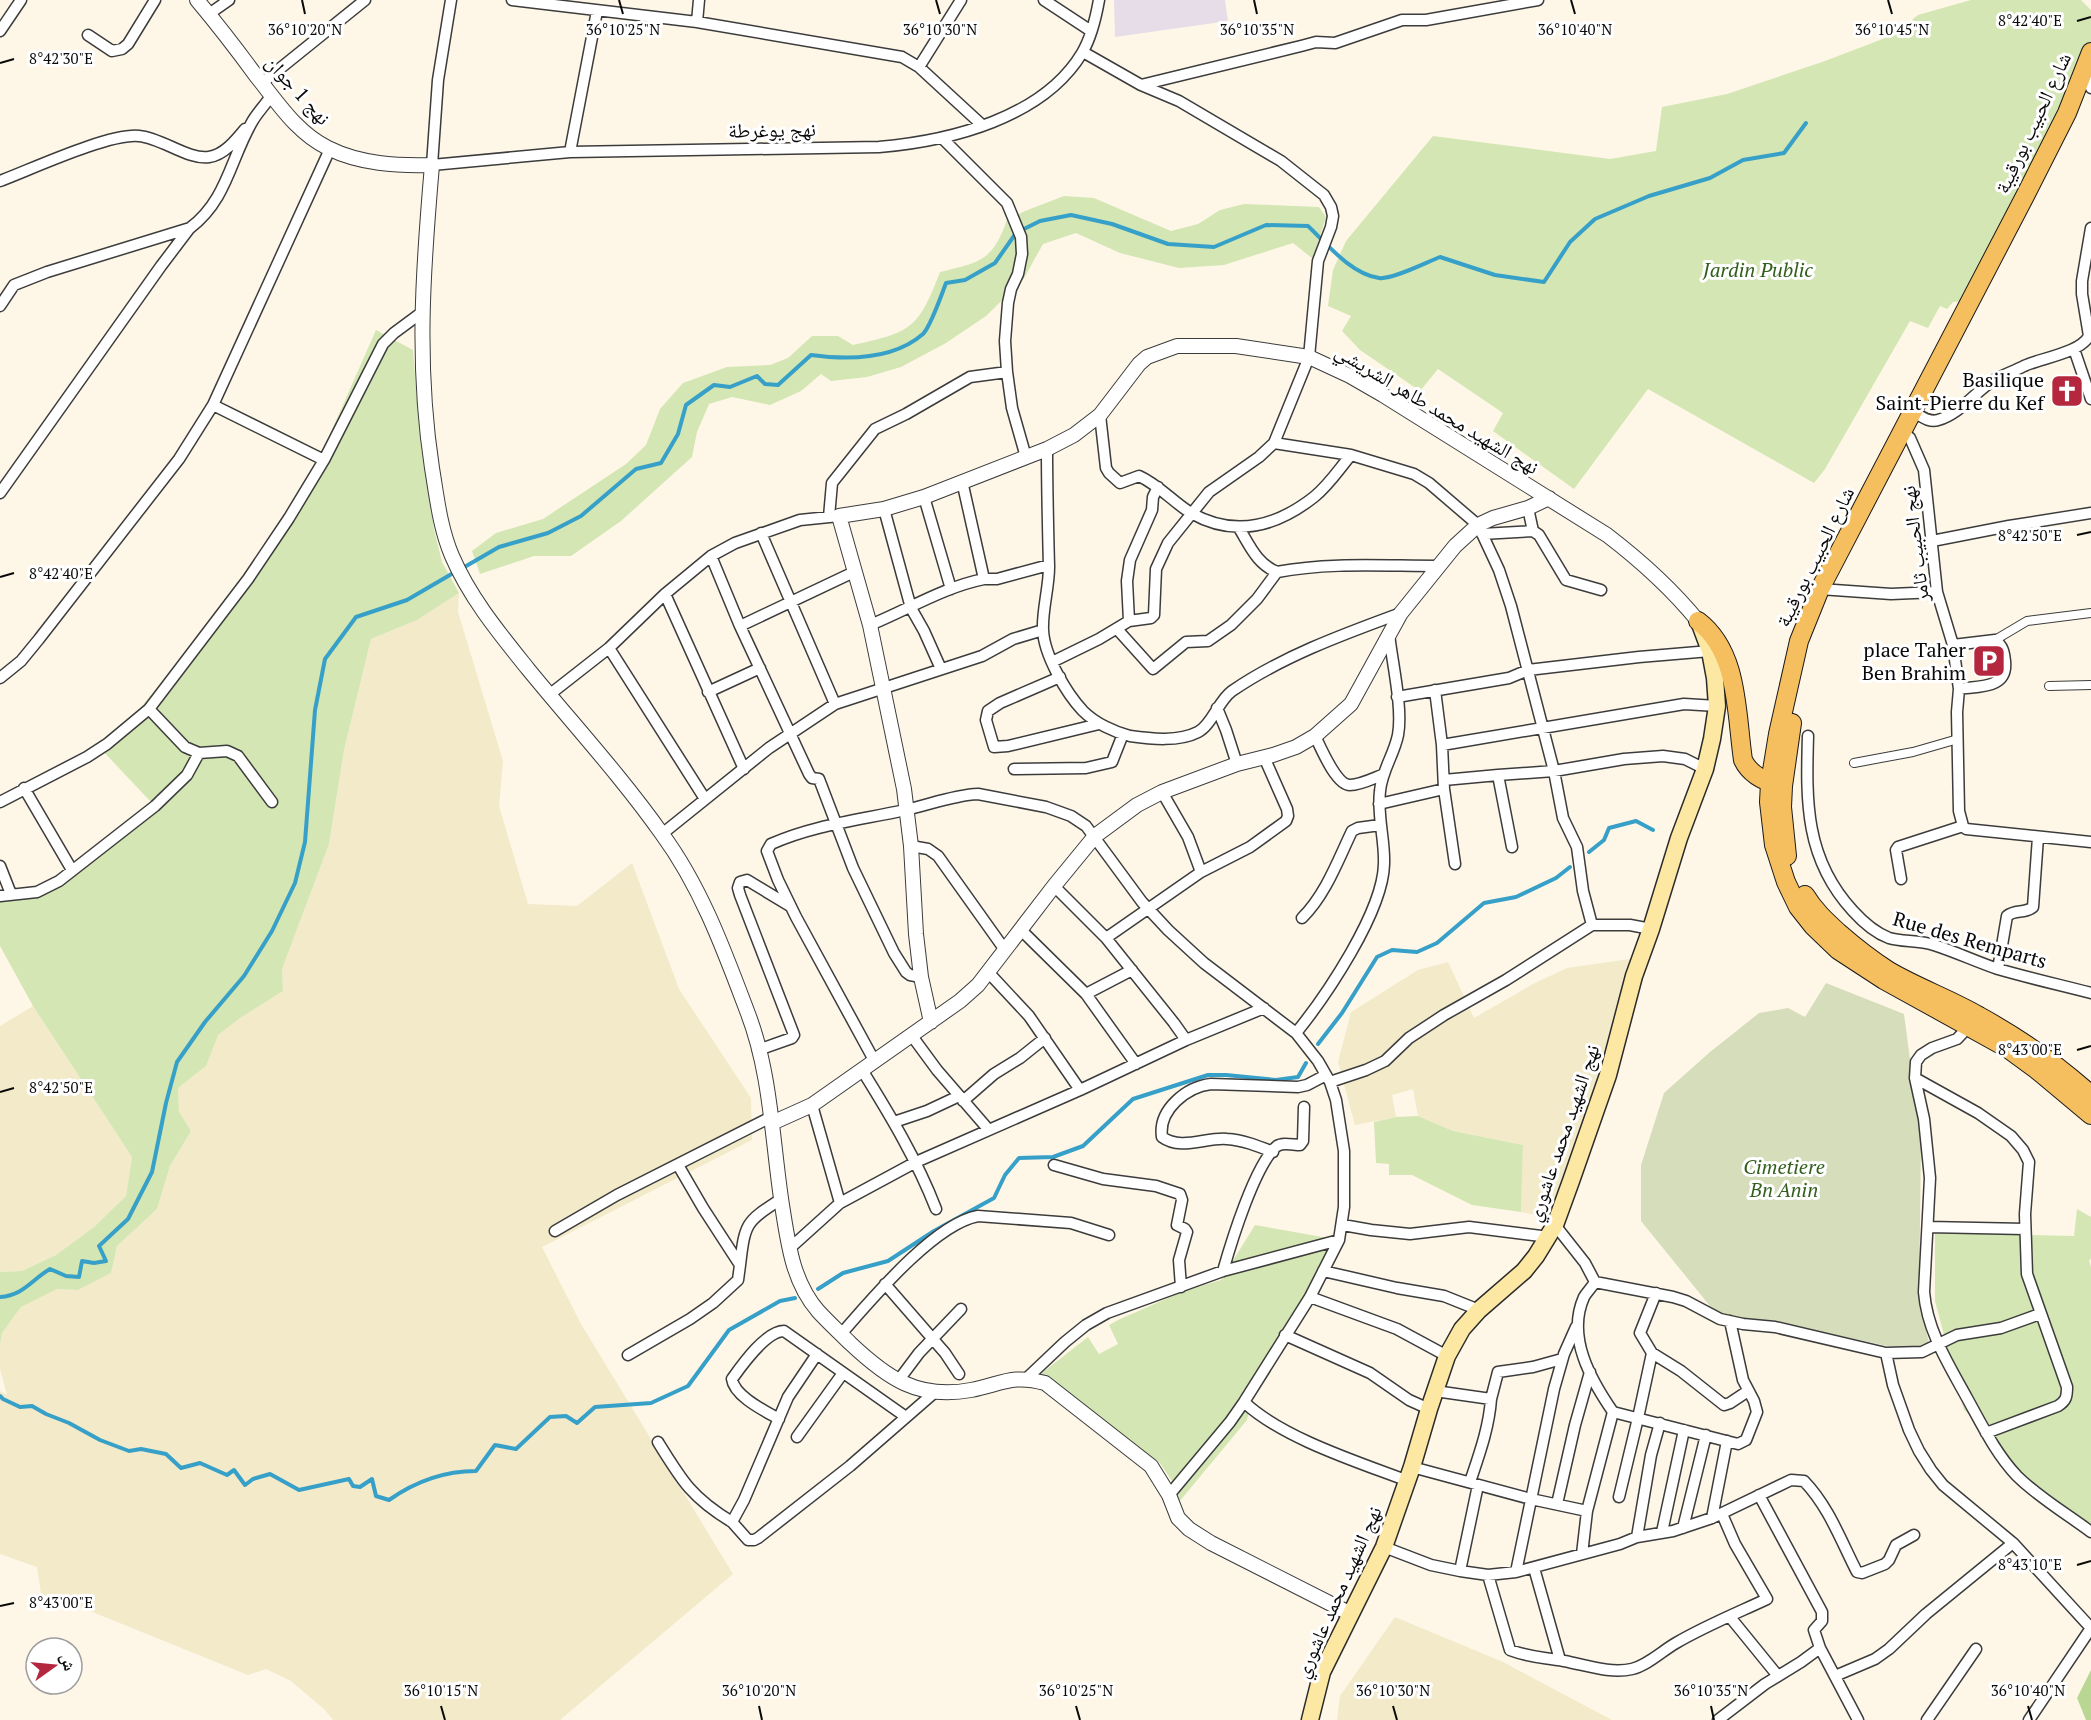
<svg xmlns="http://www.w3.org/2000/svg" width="2091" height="1720" viewBox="0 0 2091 1720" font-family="'PT Serif','Noto Naskh Arabic',serif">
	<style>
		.industrial { fill: #e6dde9 }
		.farmland { fill: #f2eac9 }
		.green { fill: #d4e6b3 }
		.forest { fill: #b9d693 }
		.cemetery { fill: #d6ddbb }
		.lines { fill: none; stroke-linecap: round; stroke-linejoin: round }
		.stream { stroke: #37a0c8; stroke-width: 4 }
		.pedestrian-casing { stroke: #3c3c3c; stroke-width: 10 }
		.minor-casing { stroke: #3c3c3c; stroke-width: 13 }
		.tertiary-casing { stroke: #3c3c3c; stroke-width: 16 }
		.secondary-casing { stroke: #2b2b2b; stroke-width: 19 }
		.primary-casing { stroke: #1a1a1a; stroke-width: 20 }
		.pedestrian { stroke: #fff; stroke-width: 8 }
		.minor { stroke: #fff; stroke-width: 10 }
		.tertiary { stroke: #fff; stroke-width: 14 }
		.secondary { stroke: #fde8a3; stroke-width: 16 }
		.primary { stroke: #f5bf60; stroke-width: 18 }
		.ticks { fill: none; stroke: #090909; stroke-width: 2 }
		.labels { text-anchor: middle; stroke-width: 6; stroke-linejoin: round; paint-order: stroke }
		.street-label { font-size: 20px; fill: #090909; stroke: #fff }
		.park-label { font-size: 20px; font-style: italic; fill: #325e1d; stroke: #fff }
		.poi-label { font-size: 20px; fill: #090909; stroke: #fff; text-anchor: end }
		.ticks-label { font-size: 15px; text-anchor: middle; fill: #090909; stroke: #fff; stroke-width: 6; stroke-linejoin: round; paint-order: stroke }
	</style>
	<rect width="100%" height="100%" fill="#fef7e7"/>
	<path class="industrial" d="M1114 0H1225L1228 21 1115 37Z"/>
	<path class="farmland" d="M459 593 458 612 503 761 499 806 528 904 577 906 632 863 679 989 751 1098 752 1140 542 1247 581 1324 733 1574 560 1720H333L324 1709 291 1681 266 1669 248 1675 90 1611 41 1594 37 1567 0 1554V1391L7 1395 0 1369V1345L2 1333 21 1307 57 1289 78 1290 111 1273 117 1246 157 1209 170 1166 191 1131 179 1112 178 1088 206 1066 217 1035 240 1018 283 991 282 969 329 844 344 750 371 639 417 620Z
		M1630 959 1577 1150 1550 1218 1521 1212 1523 1145 1453 1131 1418 1116 1413 1089 1392 1095 1396 1117 1355 1125 1338 1062 1351 1012 1418 970 1448 962 1474 1018 1535 983 1567 968Z
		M33 1006 132 1157 126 1196 94 1227 56 1255 22 1271 0 1272V1026Z
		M1395 1617 1503 1662 1612 1720H1337L1340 1696Z"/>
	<path class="green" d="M1971 0H2081L2091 10V43L2053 136 1966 301 1953 302 1947 309 1940 306 1928 328 1910 321 1825 469 1814 483 1648 389 1574 489 1493 431 1503 413 1438 369 1420 391 1360 350 1342 331 1351 316 1328 306 1333 270 1346 241 1433 136 1610 159 1656 151 1662 107 1727 94 1825 61 1893 35 1918 15Z
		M1064 196 1094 198 1171 231 1198 224 1220 210 1244 204 1319 207 1326 217 1313 259 1293 243 1224 265 1179 268 1120 253 1076 233 1043 244 1023 280 986 316 946 343 901 367 867 377 831 381 821 374 801 391 770 405 732 397 709 404 697 432 692 457 621 521 571 556H534L480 574 472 551 496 533 543 519 626 464 646 445 660 409 683 383 727 367 770 365 788 358 812 336H838L853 345C912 332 918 329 940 272 980 262 992 262 1007 220L1025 211Z
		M376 330 413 350 420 437 434 529 442 562 459 593 417 620 371 639 344 750 329 844 282 969 283 991 240 1018 218 1035 206 1066 178 1088 179 1112 191 1131 170 1166 157 1209 117 1246 111 1273 78 1290 57 1289 21 1307 2 1333 0 1345V1272L22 1271 56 1255 94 1227 126 1196 132 1157 33 1006 0 946V890L24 891 81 865 151 802 100 748 137 712 176 664 249 567 299 495 323 450Z
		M1418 1116 1453 1131 1523 1145 1521 1212 1472 1205 1412 1175H1389V1164L1376 1163 1374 1122 1396 1117Z
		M2077 1209 2091 1217V1259L2089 1260 2091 1267V1525L2020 1473 1991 1434 1964 1410 1935 1301V1233L2074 1236Z
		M1255 1225 1334 1239 1324 1275 1256 1384 1247 1420 1179 1502 1172 1481 1160 1463 1038 1376 1088 1337 1099 1354 1118 1344 1109 1325 1118 1320 1184 1291 1221 1280Z"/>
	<path class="forest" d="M2091 1670V1720H2086L2077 1698Z"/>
	<path class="cemetery" d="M1826 983 1904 1014 1921 1143 1919 1301 1930 1347 1897 1348 1778 1323 1736 1318 1714 1311 1641 1221V1165L1664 1093 1710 1052 1759 1013 1788 1008 1805 1017Z"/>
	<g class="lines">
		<path class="stream" d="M461 569 499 547 548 533 581 516 636 469 661 463 678 434 686 405 714 385 730 387 757 376 765 384 778 385 811 355C848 360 893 360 923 334 930 327 942 294 946 283L965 280 995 263 1016 233 1040 221 1071 215 1112 224 1168 244 1214 247 1266 225 1308 226C1327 244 1351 274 1379 278 1392 280 1427 262 1440 257L1495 275 1544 282 1570 242 1595 219 1649 196 1710 178 1743 160 1784 153 1806 123
			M1589 852 1604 840 1609 828 1636 821 1653 830
			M1318 1044 1342 1013 1377 957 1392 950 1417 952 1437 943 1484 903 1516 897 1556 878 1570 867
			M818 1289 843 1273 888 1261 934 1231 994 1198 1005 1175 1019 1158 1053 1157 1083 1146 1133 1099 1208 1075H1226L1276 1080 1298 1077 1306 1063
			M0 1297C24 1295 31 1280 50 1269L66 1276 79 1277 82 1261 94 1263 106 1261 99 1246 128 1219 152 1172 166 1103 177 1062 205 1022 244 976 272 931 295 883 305 842 315 710 325 659 356 617 407 600 455 572
			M0 1396 3 1399 20 1407 32 1406 46 1414 69 1423 100 1440 129 1451 141 1449 166 1454 181 1468 200 1463 227 1475 234 1470 245 1485 253 1479 270 1474 299 1490 349 1479 353 1486 360 1487 372 1479 376 1496 389 1500C416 1481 443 1471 476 1471L495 1445 516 1449 550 1417 566 1416 577 1423 595 1407 651 1403 688 1386 729 1330 780 1301 795 1298"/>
		<defs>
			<path id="pedestrian" d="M1995 640 2027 621 2091 613
				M2049 686 2091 685
				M1854 763 1913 752 1958 739"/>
			<path id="minor" d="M451 0 438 80 432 165 570 152 879 147C950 141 1043 118 1082 53 1091 38 1096 17 1099 0
				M512 0 697 22 902 57 919 67 982 125
				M1044 0 1091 31
				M209 14 229 0
				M697 22 699 0
				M0 31 21 0
				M88 35 112 51 122 49 128 44 155 0
				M919 67 961 0
				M2081 76 2089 80 2091 88
				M262 83 365 0
				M1141 85 1301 46 1316 42 1335 43 1402 20H1426L1538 0
				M942 138 1007 203 1021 237 1022 254 1018 274 1011 289 1008 303 1005 341 1007 372 1012 408 1026 457
				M570 152 597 11
				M0 181C32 169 109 133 139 136 162 138 188 160 209 157 224 155 236 140 245 129
				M0 306 14 285 47 272 190 228C227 200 230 160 252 122 257 113 265 105 271 96
				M2074 349 2091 399
				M213 405 324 460
				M1913 412C1921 416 1929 423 1938 420 1960 414 1976 391 1994 380 2003 375 2014 371 2024 366 2041 358 2080 353 2089 336L2082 294V281L2091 228
				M1100 415 1106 468 1109 473 1120 483 1139 476C1159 485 1173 502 1191 513 1235 538 1277 526 1314 497 1329 485 1339 469 1351 455
				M1902 431 1910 438 1924 470 1937 592 1953 645 1959 689 1957 712 1959 811 1963 826
				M1274 443 1351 455 1414 474 1429 483 1478 525 1499 570 1511 606 1554 771 1563 818 1577 847 1583 891 1592 925
				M1047 449C1047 488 1048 528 1049 567 1049 588 1042 610 1043 630 1044 655 1066 693 1083 711 1095 723 1114 732 1130 736 1151 739 1179 742 1198 732 1212 725 1218 701 1232 691 1283 656 1344 634 1401 613
				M0 493 161 266 189 229
				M924 497 951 589
				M1528 508 1533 531
				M884 509 911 608 924 631 941 669
				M829 517 832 483 875 429 906 414 970 377 1007 372
				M1239 528C1250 546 1257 564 1277 572
				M761 533 835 704
				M1482 534 1533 531 1539 535 1566 580 1601 590
				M1932 541 2009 526 2091 513
				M711 556 740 626 809 774 812 778 819 779 853 868 894 953 906 972 910 975 921 977
				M984 579H997L1049 565
				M1820 589 1891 594 1937 592
				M665 594 744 769
				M1129 621 1127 581 1130 560 1152 510 1153 497 1158 487
				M870 625C907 610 944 587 984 579L962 481
				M740 626 854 572
				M1117 629 1153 669 1186 642 1208 641 1231 625 1257 599 1277 572C1330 562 1383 566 1437 566
				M1953 645 1995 640C2003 646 2004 652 2005 661 2008 689 1979 686 1959 689
				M1052 662 1099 639 1129 621 1151 618 1154 615 1156 569 1168 543 1209 492 1259 457 1274 443 1309 357 1318 261 1331 227 1333 216 1331 207 1324 195 1281 161 1179 101 1141 85 1083 52
				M1060 677 1000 703 988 711 986 720 994 747 1008 746 1099 724
				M0 678 21 661 39 639 179 459 213 405 330 149
				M1435 690 1442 745 1444 789 1455 864
				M708 692 760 668
				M549 695 609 648
				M1397 697 1509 678 1528 670 1639 657 1710 651
				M1217 708 1226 730 1237 764
				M149 709 185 747 199 753 227 751 238 756 272 802
				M1315 736C1321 748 1336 785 1350 785 1360 785 1372 779 1382 775
				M1808 736C1806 802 1805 859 1853 911 1862 921 1876 933 1889 938 1902 942 1919 940 1934 945 1956 952 1977 962 1998 969 2029 978 2060 985 2091 993
				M1442 745 1684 704 1717 706
				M1014 769 1086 768 1112 762 1123 734
				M1498 775 1554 771 1624 759 1663 756 1685 759 1705 769
				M1444 780 1498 775 1512 847
				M24 788 72 870
				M1162 792 1188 837 1201 872
				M705 799 609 648 665 594 711 556 735 543 800 520 839 516
				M0 802 87 757 107 744 149 709 248 579 289 518 324 460 383 344 394 333 421 313
				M1379 804 1444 789
				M1963 826 1966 829 2091 842
				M662 834 769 748 835 704 982 656 1013 639 1043 630
				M911 846 928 849 938 856 1005 950
				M0 866 11 894
				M1901 879 1896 850 1898 847 1963 826
				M1054 886 1106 938 1174 1023 1186 1040
				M0 896 37 892 59 881 155 806 187 775 199 753
				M1302 918C1326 894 1338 860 1352 831L1358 828 1380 825
				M1021 930 1086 994 1136 1064
				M1106 938 1201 872 1250 847 1286 821 1288 816 1287 809 1264 757
				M1998 969 2007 916C2015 909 2025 914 2033 907L2038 837
				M988 972 1029 1016 1080 1090
				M1086 994 1132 970
				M1972 1023 1957 1039 1932 1048 1921 1055 1916 1062 1915 1078 1924 1119 1930 1178 1924 1292C1927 1331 1949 1365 1967 1398 1982 1425 1996 1454 2017 1476 2038 1497 2067 1514 2091 1532
				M1296 1033C1326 996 1383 912 1384 864 1385 840 1377 816 1380 791 1382 770 1394 755 1398 735 1403 708 1392 662 1389 634
				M912 1036 937 1070 988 1129
				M758 1050 792 1038 794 1035 740 895 738 888 740 882 747 880 790 906
				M875 1062 796 917 778 880 767 851 771 844C814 825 860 820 905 810 929 805 953 795 978 794L1046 807 1071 816 1086 826 1142 902 1168 930 1204 963 1296 1033 1318 1061 1330 1082 1336 1100 1344 1151V1207L1339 1240 1310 1297 1244 1402C1282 1438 1358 1462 1408 1481
				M862 1070C890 1115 917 1160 936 1209
				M1915 1078 1978 1113 2011 1136 2023 1150 2029 1162 2025 1214 2027 1274 2067 1387C2067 1397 2066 1401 2058 1406L1986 1433
				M1330 1082 1366 1070 1385 1061 1409 1038 1444 1015 1506 980 1592 925H1630L1651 929
				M963 1101 994 1074 1020 1058 1045 1038
				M812 1105 840 1203
				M894 1122 927 1111 959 1096
				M1273 1152C1258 1146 1243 1140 1227 1139 1206 1137 1181 1151 1162 1137 1158 1110 1186 1087 1211 1084L1298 1087 1307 1085 1326 1075
				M1054 1165 1103 1179 1156 1186 1180 1194 1182 1200 1177 1225 1185 1229 1187 1232 1179 1260 1181 1287
				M1343 1225 1371 1230 1410 1234 1469 1227 1549 1237
				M1555 1225 1585 1263 1595 1282C1592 1287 1587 1292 1584 1297 1566 1337 1591 1380 1613 1412L1738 1444 1746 1440 1757 1412 1754 1401 1743 1380 1730 1321
				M1928 1227 2025 1229
				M555 1231 617 1195 771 1117
				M789 1249 840 1203 916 1162 1080 1090 1186 1040 1264 1008
				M740 1265C745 1222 746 1222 781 1199
				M1223 1271C1231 1243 1255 1164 1277 1146 1283 1142 1293 1145 1300 1145L1303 1141 1304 1107
				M1323 1271 1397 1288 1444 1296 1479 1310
				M1595 1282 1673 1297 1686 1301 1720 1319 1743 1324 1775 1327 1886 1353
				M885 1284 945 1353 959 1374
				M1310 1297 1397 1329 1447 1356
				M2040 1314 2001 1328 1957 1335 1922 1352 1886 1353 1893 1385 1909 1430 1919 1451 1931 1470 1943 1485 2013 1543 2091 1628
				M841 1334C871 1300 934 1224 978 1216L1071 1223 1109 1235
				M1285 1335 1370 1373 1409 1400 1429 1409
				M1652 1353 1640 1333 1656 1293
				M817 1354 788 1397 744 1500 732 1522 748 1540H754L758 1538 850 1466 935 1392
				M628 1355 690 1319 713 1303 738 1280 740 1265 703 1208 678 1165
				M1027 1378 1065 1342 1086 1325 1107 1313 1223 1271 1339 1240
				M898 1381 919 1353 961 1309
				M1435 1391 1491 1399 1498 1372 1533 1367 1562 1359
				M779 1419C765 1411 734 1396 732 1379 742 1365 766 1331 784 1331L906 1417
				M797 1437 843 1373
				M658 1442C682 1481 692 1498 732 1522
				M1412 1467 1531 1499 1587 1511
				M1470 1482C1479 1455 1489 1428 1491 1399
				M1169 1495 1230 1422 1244 1402
				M1759 1495 1822 1612V1621L1814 1630 1820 1648 1858 1720
				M1619 1497 1638 1418 1652 1353 1681 1371 1724 1405 1730 1403 1748 1391
				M1557 1504 1575 1425 1590 1372
				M1712 1518 1727 1441
				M1683 1528 1706 1435
				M1662 1532 1684 1430
				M1637 1537 1651 1455 1660 1423
				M1384 1547 1431 1565 1460 1571 1488 1575 1516 1572 1620 1544 1637 1537 1673 1531 1712 1518 1791 1480 1804 1481C1829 1507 1841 1541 1857 1572L1862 1573 1885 1564 1889 1560 1896 1545 1914 1535
				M1582 1554 1587 1511 1613 1412
				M1534 1568 1560 1660
				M1460 1571 1478 1485
				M1516 1572 1554 1389 1564 1354 1576 1327
				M1488 1575 1510 1650C1531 1658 1543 1657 1564 1661 1586 1665 1610 1674 1632 1669 1648 1665 1662 1651 1676 1643 1705 1626 1737 1613 1767 1599L1735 1544 1722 1514
				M1730 1617 1778 1676
				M1835 1676 1875 1659 1889 1649 1926 1614 2013 1543
				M1718 1720 1765 1684 1801 1662 1820 1648
				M1927 1720 1976 1649
				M2029 1720 2091 1628"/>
			<path id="tertiary" d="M197 0C218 25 238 51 257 77 278 103 297 133 328 148 360 164 397 166 432 165 423 269 416 364 432 468 437 498 440 528 452 556 470 598 500 634 528 669 573 724 621 776 662 834 701 887 724 950 747 1011 771 1072 772 1140 782 1205 788 1242 792 1281 818 1311 828 1322 839 1332 850 1343 887 1378 918 1400 971 1390 1002 1384 1012 1374 1045 1383L1151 1466 1169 1495 1178 1518 1189 1529 1211 1543 1349 1613
				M931 1022 921 977 916 934 911 846 904 789 870 625 839 516 884 509 924 497 1047 449 1074 435 1100 415 1139 364 1147 357 1177 346H1236L1309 357 1350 376 1383 395 1607 535C1641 561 1671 588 1698 621
				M772 1123 812 1105 960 1001 978 985 1054 886 1095 836 1137 805 1162 792 1237 764 1273 755 1296 747 1315 736 1351 704 1401 613 1455 546 1478 525 1493 518 1528 508 1549 498"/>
			<path id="secondary" d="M1310 1720 1322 1672 1384 1547 1412 1467 1429 1409 1447 1356 1462 1329 1479 1310 1524 1271 1536 1256 1555 1225 1571 1181 1608 1075 1634 976 1651 929 1679 838 1705 769 1712 739 1717 706 1715 678 1710 651 1700 624"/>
			<path id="primary" d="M2091 52 2067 113 2025 196 1820 589 1799 641 1778 734 1770 783 1769 802 1774 845 1786 882 1798 907 1813 926 1838 950 1884 980 2007 1048 2037 1070 2091 1115
				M1698 621C1739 652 1736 713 1743 760 1750 775 1765 782 1781 786
				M1787 856 1782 807 1783 786 1792 723
				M1805 895C1814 910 1826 921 1838 932 1854 946 1872 960 1889 971 1918 988 1950 999 1979 1016 2019 1038 2057 1064 2091 1095"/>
		</defs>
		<use href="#pedestrian" class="pedestrian-casing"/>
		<use href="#minor" class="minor-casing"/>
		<use href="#tertiary" class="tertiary-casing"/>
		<use href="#secondary" class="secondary-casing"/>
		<use href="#primary" class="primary-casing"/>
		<use href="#pedestrian" class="pedestrian"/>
		<use href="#minor" class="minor"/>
		<use href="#tertiary" class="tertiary"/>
		<use href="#secondary" class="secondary"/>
		<use href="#primary" class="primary"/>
	</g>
	<path class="ticks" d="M302 0 305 14M619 0 623 14M936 0 940 14M1254 0 1257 14M1571 0 1575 14M1888 0 1892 14M2077 21 2091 17M0 63 14 59M2077 535 2091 532M0 577 14 573M2077 1050 2091 1046M0 1092 14 1088M2077 1565 2091 1561M0 1606 14 1603M441 1706 445 1720M759 1706 762 1720M1076 1706 1080 1720M1393 1706 1397 1720M1711 1706 1714 1720M2028 1706 2032 1720"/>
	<defs>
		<symbol id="church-square" viewBox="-11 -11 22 22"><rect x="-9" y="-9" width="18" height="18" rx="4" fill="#b4273f" stroke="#fff"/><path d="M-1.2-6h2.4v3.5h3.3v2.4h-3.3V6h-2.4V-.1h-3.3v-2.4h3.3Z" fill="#fff"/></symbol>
		<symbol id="parking-square" viewBox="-11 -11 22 22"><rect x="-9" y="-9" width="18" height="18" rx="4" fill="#b4273f" stroke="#fff"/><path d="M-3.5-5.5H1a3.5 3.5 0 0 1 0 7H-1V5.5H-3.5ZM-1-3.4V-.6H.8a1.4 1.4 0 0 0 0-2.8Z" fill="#fff"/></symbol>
	</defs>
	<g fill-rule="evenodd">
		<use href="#church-square" x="2048" y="372" width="38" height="38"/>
		<use href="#parking-square" x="1970" y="642" width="38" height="38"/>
	</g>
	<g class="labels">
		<g class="street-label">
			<text transform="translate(298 90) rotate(48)" y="7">نهج 1 جوان</text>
			<text transform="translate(2033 123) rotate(-65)" y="7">شارع الحبيب بورقيبة</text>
			<text transform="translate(772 130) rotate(-1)" y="7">نهج يوغرطة</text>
			<text transform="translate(1437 409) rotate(31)" y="7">نهج الشهيد محمد طاهر الشريشي</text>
			<text transform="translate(1915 544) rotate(-97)" y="7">نهج الحبيب ثامر</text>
			<text transform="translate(1815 557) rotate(-64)" y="7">شارع الحبيب بورقيبة</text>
			<text transform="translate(1970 940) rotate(16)" y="7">Rue des Remparts</text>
			<text transform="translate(1563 1133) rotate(-71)" y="7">نهج الشهيد محمد عاشوري</text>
			<text transform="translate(1338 1592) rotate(-66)" y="7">نهج الشهيد محمد عاشوري</text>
		</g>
		<g class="park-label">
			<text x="1758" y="277">Jardin Public</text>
			<text x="1784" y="1174">Cimetiere<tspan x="1784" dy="23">Bn Anin</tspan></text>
		</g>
		<g class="poi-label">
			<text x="2044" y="387">Basilique<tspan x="2044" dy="23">Saint-Pierre du Kef</tspan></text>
			<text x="1966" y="657">place Taher<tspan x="1966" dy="23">Ben Brahim</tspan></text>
		</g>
	</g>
	<g class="ticks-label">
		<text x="2030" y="26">8°42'40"E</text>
		<text x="305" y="35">36°10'20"N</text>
		<text x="623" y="35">36°10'25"N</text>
		<text x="940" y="35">36°10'30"N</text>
		<text x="1257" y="35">36°10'35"N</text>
		<text x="1575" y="35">36°10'40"N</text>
		<text x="1892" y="35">36°10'45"N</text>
		<text x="61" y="64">8°42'30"E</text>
		<text x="2030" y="541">8°42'50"E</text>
		<text x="61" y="579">8°42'40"E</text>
		<text x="2030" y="1055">8°43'00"E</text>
		<text x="61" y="1093">8°42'50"E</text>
		<text x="2030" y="1570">8°43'10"E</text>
		<text x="61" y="1608">8°43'00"E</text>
		<text x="441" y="1696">36°10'15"N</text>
		<text x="759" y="1696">36°10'20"N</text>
		<text x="1076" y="1696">36°10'25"N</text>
		<text x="1393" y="1696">36°10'30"N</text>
		<text x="1711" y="1696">36°10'35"N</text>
		<text x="2028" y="1696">36°10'40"N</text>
	</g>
	<g transform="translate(54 1666) rotate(75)"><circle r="28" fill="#ffffff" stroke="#9d9d9d" stroke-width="1.5"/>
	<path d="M0-4.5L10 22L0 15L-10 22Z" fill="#b4273f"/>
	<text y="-9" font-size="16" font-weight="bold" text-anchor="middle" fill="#090909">ش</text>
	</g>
</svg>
